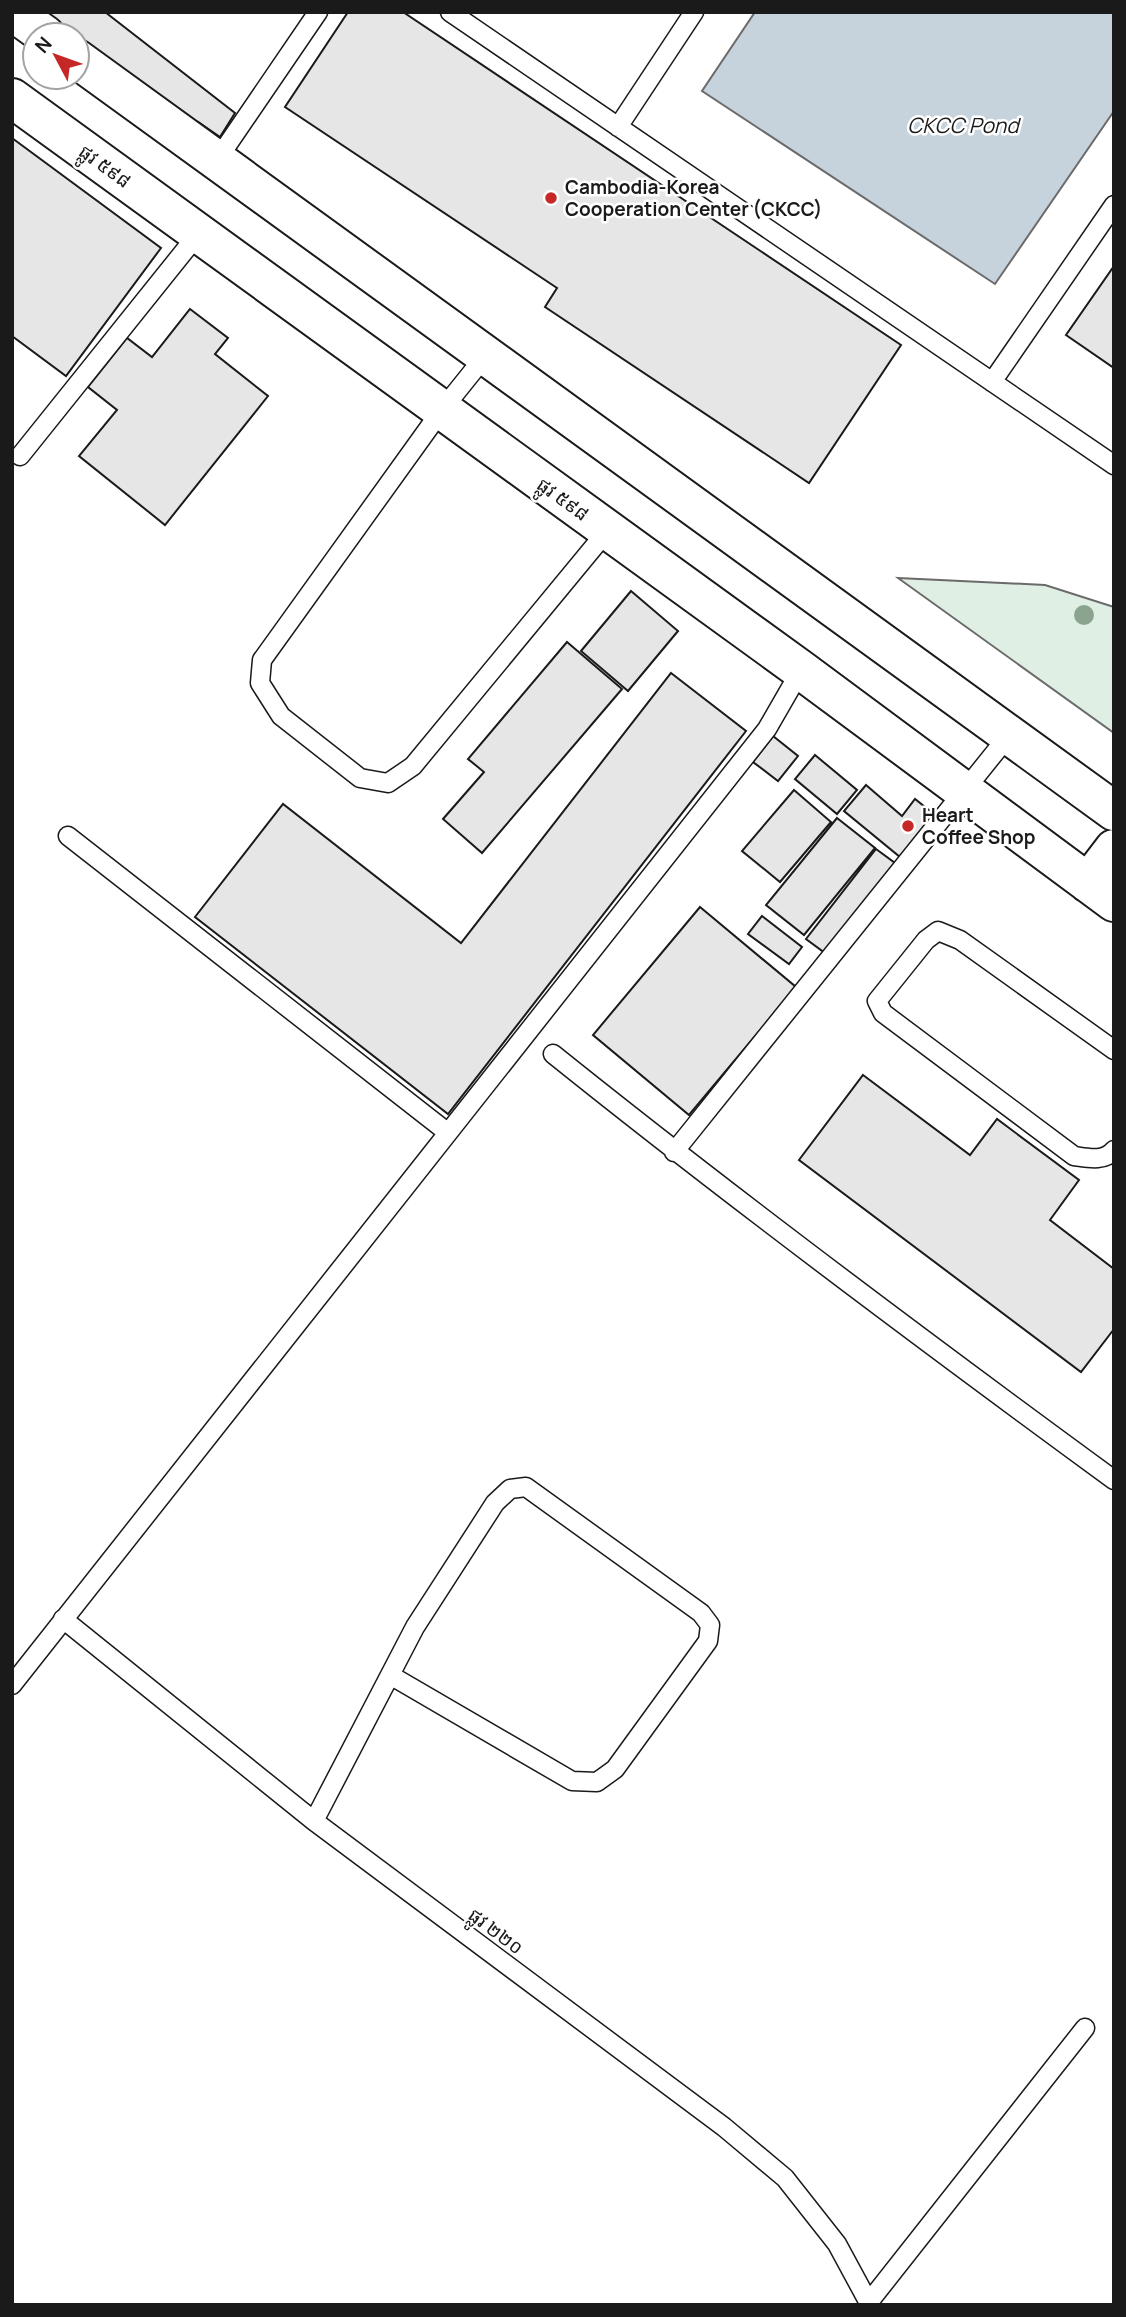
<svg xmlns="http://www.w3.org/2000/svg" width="1126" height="2317" viewBox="0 0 1126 2317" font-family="Manrope,'Noto Sans Khmer',sans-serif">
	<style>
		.green { fill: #e0efe3; stroke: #6a6a6a; stroke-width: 2 }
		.water { fill: #c6d2dc; stroke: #6a6a6a; stroke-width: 2 }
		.building { fill: #e6e6e6; stroke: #1a1a1a; stroke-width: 2 }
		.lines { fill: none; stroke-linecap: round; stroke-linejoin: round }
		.service-casing { stroke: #1a1a1a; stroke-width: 21 }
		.primary-casing { stroke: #1a1a1a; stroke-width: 42 }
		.service { stroke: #fff; stroke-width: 18 }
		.primary { stroke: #fff; stroke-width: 38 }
		.tree { fill: #8aa48f }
		.poi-dot { fill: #c62828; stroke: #fff; stroke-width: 2.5 }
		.labels { text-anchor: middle; stroke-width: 5; stroke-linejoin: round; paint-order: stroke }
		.street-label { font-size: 19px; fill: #1a1a1a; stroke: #fff }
		.poi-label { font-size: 19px; font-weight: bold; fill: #1a1a1a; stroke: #fff; text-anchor: start }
		.water-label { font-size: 21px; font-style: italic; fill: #1a1a1a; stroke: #fff }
	</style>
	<rect width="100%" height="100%" fill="#fff"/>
	<path class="green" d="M898 578 1045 585 1114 607V733Z"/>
	<path class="water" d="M755 12H1114V111L995 284 702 91Z"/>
	<path class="building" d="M36 12H105L235 113 220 137 198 122 187 139 77 54V35H52Z
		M348 12H403L901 345 809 483 545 307 557 288 285 107Z
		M12 138 161 248 66 376 12 336Z
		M1114 266V368L1066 335Z
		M190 309 228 338 215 354 268 396 165 525 79 456 117 410 88 387 127 338 152 357Z
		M631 591 678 631 628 691 581 651Z
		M567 642 622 689 482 853 443 819 484 772 468 759Z
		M671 673 746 731 448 1114 195 917 283 804 461 943Z
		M773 736 798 756 778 781 753 762Z
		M815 755 857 790 837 814 795 779Z
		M866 785 902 816 915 799 935 815 900 857 844 811Z
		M794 790 831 822 780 882 742 851Z
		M837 818 875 848 804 935 766 905Z
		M876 849 895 863 825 953 806 939Z
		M700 907 796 987 689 1115 593 1035Z
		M762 916 802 947 789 964 748 934Z
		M863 1075 970 1155 997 1119 1079 1180 1050 1220 1114 1269V1329L1081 1372 799 1160Z"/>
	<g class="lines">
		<defs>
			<path id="service" d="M450 12 1114 465
				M618 127 694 12
				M217 160 318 12
				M486 355 441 411 262 660 260 683 281 716 360 778 388 783 413 766 607 531
				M992 382 1114 205
				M20 456 198 234
				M68 836 447 1132
				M1114 1050 960 940 938 931 926 940 877 1001 883 1013 1074 1156C1088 1158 1104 1162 1114 1150
				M553 1054C736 1201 924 1341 1114 1480
				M674 1152 1009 735
				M63 1619 314 1821 724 2127 785 2178 837 2244 870 2305
				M12 1685 767 729 801 670
				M314 1821 415 1627 495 1503 510 1489 526 1487 701 1613 710 1625 708 1641 615 1769 597 1782 572 1781 390 1675
				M869 2302 1085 2028"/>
			<path id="primary" d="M13 12 45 35
				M77 59 1114 811
				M12 98 801 670 1114 902
				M1088 883 1114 849"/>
		</defs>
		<use href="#service" class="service-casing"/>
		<use href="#primary" class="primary-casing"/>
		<use href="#service" class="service"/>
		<use href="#primary" class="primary"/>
	</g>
	<circle class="tree" cx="1084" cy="615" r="10"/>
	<g class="poi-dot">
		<circle cx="551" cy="198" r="7"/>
		<circle cx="908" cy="826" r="7"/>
	</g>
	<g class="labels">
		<g class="street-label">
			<text transform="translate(105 166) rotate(36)" y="7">ផ្លូវ ៥៩៨</text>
			<text transform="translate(563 499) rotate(36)" y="7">ផ្លូវ ៥៩៨</text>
			<text transform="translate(496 1931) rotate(37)" y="7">ផ្លូវ ២២០</text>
		</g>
		<g class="poi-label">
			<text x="565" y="194">Cambodia-Korea<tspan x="565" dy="22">Cooperation Center (CKCC)</tspan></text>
			<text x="922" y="822">Heart<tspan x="922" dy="22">Coffee Shop</tspan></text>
		</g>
		<g class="water-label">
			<text x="963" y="133">CKCC Pond</text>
		</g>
	</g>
	<rect width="1126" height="2317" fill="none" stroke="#1a1a1a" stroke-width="28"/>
	<g transform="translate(56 56) rotate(311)"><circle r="33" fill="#ffffff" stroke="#a3a3a3" stroke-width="2"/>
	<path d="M0-5L12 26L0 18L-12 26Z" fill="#c62828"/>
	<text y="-10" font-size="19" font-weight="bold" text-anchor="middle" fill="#1a1a1a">N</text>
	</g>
</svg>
